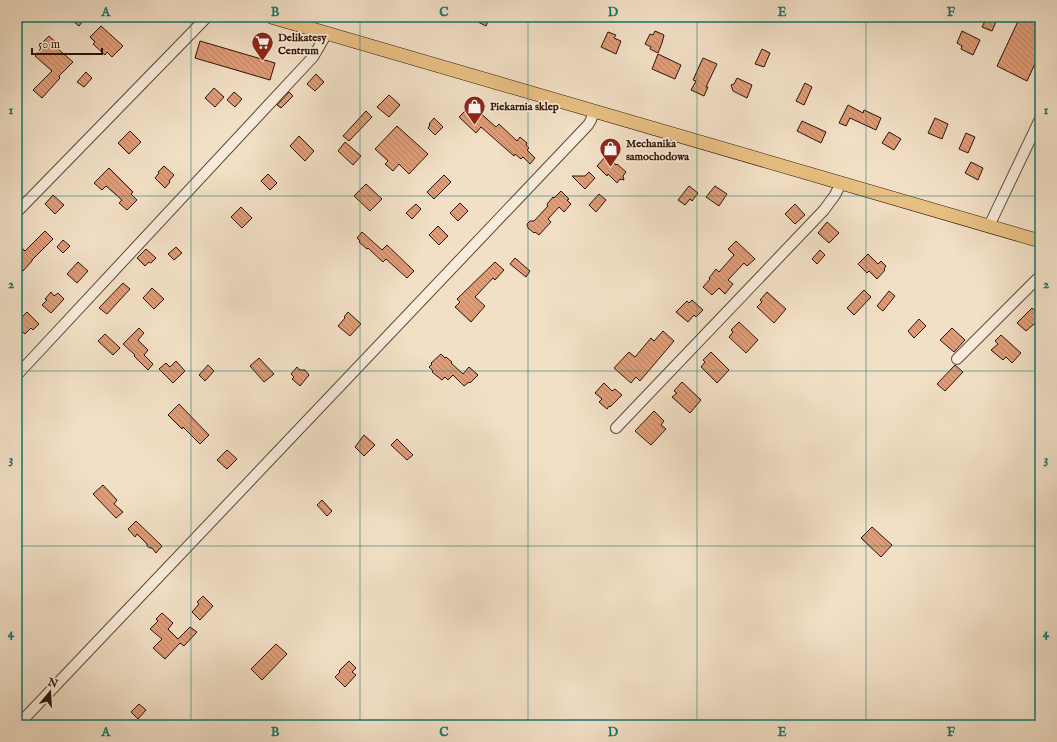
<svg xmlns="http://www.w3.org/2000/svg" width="1057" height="742" viewBox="0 0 1057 742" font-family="'IM FELL English',serif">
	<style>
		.building { fill: url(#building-back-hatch); stroke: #2f1105 }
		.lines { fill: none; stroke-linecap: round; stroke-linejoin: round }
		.minor-casing { stroke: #604535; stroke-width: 12 }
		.major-casing { stroke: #2f1105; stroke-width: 14 }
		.minor { stroke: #f7ebda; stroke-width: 10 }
		.major { stroke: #e9c083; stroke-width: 13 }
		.grid { fill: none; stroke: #0f766e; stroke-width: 1; stroke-opacity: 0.55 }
		.labels { text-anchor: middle; stroke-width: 3.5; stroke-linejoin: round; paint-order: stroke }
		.poi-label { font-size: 11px; font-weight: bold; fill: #2f1105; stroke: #f7ebda; text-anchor: start }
		.neatline { fill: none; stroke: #0f766e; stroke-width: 1.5 }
		.grid-label { font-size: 13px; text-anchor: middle; font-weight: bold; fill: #0f766e }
	</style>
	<defs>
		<pattern id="building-back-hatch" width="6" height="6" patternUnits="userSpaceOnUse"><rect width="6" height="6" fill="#e09c77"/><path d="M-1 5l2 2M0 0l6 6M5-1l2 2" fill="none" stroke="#c08565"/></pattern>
	</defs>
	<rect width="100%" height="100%" fill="#f2e0c6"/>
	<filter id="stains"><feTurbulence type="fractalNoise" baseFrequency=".005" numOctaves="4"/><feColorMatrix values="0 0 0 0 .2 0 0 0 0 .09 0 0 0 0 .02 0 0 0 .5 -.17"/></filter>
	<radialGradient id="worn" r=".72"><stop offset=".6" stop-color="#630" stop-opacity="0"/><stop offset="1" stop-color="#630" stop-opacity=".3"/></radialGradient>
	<path class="building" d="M68 17H86L79 26Z
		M468 17H490L486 26Z
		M987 17H998L992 31 982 27Z
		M1020 17H1036L1034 20 1040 23V53L1027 81 997 66Z
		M101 26 123 46 112 57 107 52 105 55 93 44 95 42 90 37Z
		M655 31 664 35 662 43 658 53 650 49 651 47 645 44 650 34 653 35Z
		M962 31 980 40 973 55 961 49 962 46 957 43Z
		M608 32 616 35 614 38 621 41 616 54 601 47Z
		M49 36 60 46 58 49 73 62 59 76 60 78 42 98 33 90 52 71 35 56 42 48 39 46Z
		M200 41 275 63 270 80 195 58Z
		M762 49 770 53 764 67 755 64Z
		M658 54 681 65 675 79 652 69Z
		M703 58 717 64 706 87H708L704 96 691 90 696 81 693 80Z
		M86 72 92 78 84 87 77 82Z
		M316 74 324 82 315 91 307 84Z
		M737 78 752 85 747 98 733 91 731 85 734 84Z
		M805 83 812 87 804 105 796 101Z
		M214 88 224 97 215 107 205 98Z
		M234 92 242 99 235 107 227 100Z
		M289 92 293 96 281 108 277 105Z
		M389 95 400 105 389 117 377 107Z
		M848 105 863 113 864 110 881 118 876 130 850 118 846 126 839 123Z
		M468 108 478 111 496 127 499 124 517 141 520 137 527 143 526 145 529 148 527 150 535 158 530 164 523 157 521 159 515 154 514 156 481 127 476 133 459 117Z
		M366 111 372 117 349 141 343 136Z
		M434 118 443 127 435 135 428 128 430 125 429 124Z
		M935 118 948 124 942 139 928 133Z
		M802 121 826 132 821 143 797 131Z
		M397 126 428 154 409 174 399 164 393 171 385 164 388 161 375 149Z
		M130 131 141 142 129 154 118 143Z
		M889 132 901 139 894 150 882 143Z
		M966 133 975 137 968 153 959 149Z
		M299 136 314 151 305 161 290 146Z
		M345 142 361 156 353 165 338 151Z
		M606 156 616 165 617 164 626 172 623 176 624 180 620 179 617 183 608 174 607 176 597 166Z
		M971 162 983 168 978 180 965 173Z
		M164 166 174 175 169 181 170 182 165 188 155 178 159 173 158 172Z
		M109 168 133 192 131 194 137 200 127 210 119 203 122 200 106 186 102 190 94 183Z
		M589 172 595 178 585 189 572 176H585Z
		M268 174 277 183 270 190 261 181Z
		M444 175 451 182 434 199 427 192Z
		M366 184 382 199 370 211 354 196Z
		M689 186 698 193 692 201 690 199 685 205 678 200Z
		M715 186 727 194 719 206 706 197Z
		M561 191 569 199 567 200 571 204 564 212 559 207 548 219 551 222 539 235 535 232 534 233 528 228 527 224 530 221H534L548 206 547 204 553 197 554 198Z
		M599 194 606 200 596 212 589 205Z
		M53 195 64 205 55 214 45 204Z
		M460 203 468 211 458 221 450 213Z
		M416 204 421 209 412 219 406 213Z
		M795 204 805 215 795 224 785 214Z
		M241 207 252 218 242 228 231 217Z
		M827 222 839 233 829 243 818 233Z
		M438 226 448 236 439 245 429 235Z
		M45 231 53 239 32 260V261L23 271 17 265V243L25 251Z
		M362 232 382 250 387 245 414 271 407 278 386 259 383 262 368 248 367 249 359 242 360 241 357 238Z
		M63 240 70 246 63 253 57 247Z
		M736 241 755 259 747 266 744 263 728 280 733 284 725 294 719 288 712 295 703 287 710 279 709 278 716 269 719 272 734 255 728 249Z
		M176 247 182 253 174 260 168 254Z
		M146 249 156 258 151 263 149 262 145 266 137 258Z
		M820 250 825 255 817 264 812 259Z
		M868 254 878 264 881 261 886 266 884 269 885 270 877 279 869 271 867 273 858 264Z
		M515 258 530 271 526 277 510 264Z
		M78 262 88 271 77 283 67 274Z
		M495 262 504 270 495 280 493 278 475 297 485 306 471 322 455 307 460 302 457 299Z
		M123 283 130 289 107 314 99 308Z
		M152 288 164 299 154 309 143 298Z
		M864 290 871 297 854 315 847 308Z
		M889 291 895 296 883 311 877 306Z
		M51 292 54 296 58 293 64 299 51 313 42 305 47 300 45 299Z
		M767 292 786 309 774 323 757 307 762 302 760 300Z
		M692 300 703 310 696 317 694 315 688 322 676 312 687 301 689 303Z
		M1032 308 1040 315V319L1035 325 1034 324 1026 331 1017 323Z
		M27 312 39 324 33 330 31 328 25 334 17 327V322Z
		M348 312 361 324 350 336 338 326 345 318 344 317Z
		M919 319 926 326 914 338 908 331Z
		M739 322 758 340 746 353 729 337 733 332 731 330Z
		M139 328 144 333 138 340 148 350 144 355 153 364 148 370 134 356 135 355 123 344Z
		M952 328 965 340 954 352 940 340Z
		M663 331 674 341 640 381 636 377 631 383 614 368 629 352 635 357 651 338 654 341Z
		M105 334 120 348 113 355 98 341Z
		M1001 335 1021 353 1012 363 1006 357 1003 360 991 350 998 344 995 341Z
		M711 352 729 370 717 383 701 367 705 362 703 360Z
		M441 354 445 358 446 357 452 362 451 363 463 374 469 367 478 375 470 383 469 382 464 386 453 375 448 380 445 377 442 380 432 372 433 371 429 367 432 364 431 363Z
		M259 358 274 374 264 382 250 366Z
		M176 361 185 371 173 383 159 369 166 363 170 367Z
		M208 365 214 371 205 381 199 375Z
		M955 365 963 372 945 391 937 384Z
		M297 367 300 370H305L309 375 300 386 292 379 294 377 291 374Z
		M682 382 701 400 690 413 672 397 677 393 674 391Z
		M604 383 612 391 615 389 622 395 610 407 609 406 607 409 599 402 602 399 595 393Z
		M179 404 209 435 200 444 183 427 182 429 168 415Z
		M654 411 664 421 661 425 666 429 651 445 635 431Z
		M364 435 375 445 364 456 355 447Z
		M397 439 413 455 407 460 391 445Z
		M227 450 237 459 227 469 217 460Z
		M103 485 117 500 114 504 123 512 116 518 93 494Z
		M322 500 332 511 327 516 317 505Z
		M136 521 162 546 156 553 152 548H150L147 546V544L137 534 135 537 128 529Z
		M872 527 892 545 881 557 861 538Z
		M203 596 213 606 200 620 192 612 199 604 197 602Z
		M162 613 173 623 168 629 178 639 190 627 197 632 184 646 180 643 165 659 153 648 162 639 150 629 158 621 156 619Z
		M276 644 287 654 262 680 251 669Z
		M349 661 356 668 352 672 356 675 345 687 335 677 340 672 339 671Z
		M139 704 146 710 138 719 131 712Z"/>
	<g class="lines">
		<defs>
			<path id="minor" d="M17 20 20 17
				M17 212 207 17
				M989 226 1040 119
				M957 359 1040 276
				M17 375 313 57 327 33
				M616 428 824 210 835 195 841 183
				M18 725 588 125 591 120 594 111"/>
			<path id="major" d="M271 17 1040 241"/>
		</defs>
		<use href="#minor" class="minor-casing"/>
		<use href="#major" class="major-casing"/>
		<use href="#minor" class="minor"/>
		<use href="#major" class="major"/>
	</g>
	<path class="grid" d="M191 17V725M360 17V725M528 17V725M697 17V725M866 17V725M17 196H1040M17 371H1040M17 546H1040"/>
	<defs>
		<symbol id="supermarket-pin" viewBox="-11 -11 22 30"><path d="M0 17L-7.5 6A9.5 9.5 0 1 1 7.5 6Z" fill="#8f2418" stroke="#f7ebda"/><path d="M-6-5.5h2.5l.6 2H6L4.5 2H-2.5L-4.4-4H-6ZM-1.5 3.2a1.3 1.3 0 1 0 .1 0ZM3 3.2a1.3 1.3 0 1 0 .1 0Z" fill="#fff"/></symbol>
		<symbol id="shop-pin" viewBox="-11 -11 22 30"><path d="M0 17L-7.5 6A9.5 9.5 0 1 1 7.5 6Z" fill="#8f2418" stroke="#f7ebda"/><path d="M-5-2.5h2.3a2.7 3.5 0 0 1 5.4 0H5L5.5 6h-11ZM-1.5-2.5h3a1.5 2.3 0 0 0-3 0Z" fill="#fff"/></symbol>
	</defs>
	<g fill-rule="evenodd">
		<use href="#supermarket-pin" x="250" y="30" width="25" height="34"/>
		<use href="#shop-pin" x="462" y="94" width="25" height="34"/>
		<use href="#shop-pin" x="598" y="136" width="25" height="34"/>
	</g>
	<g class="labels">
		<g class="poi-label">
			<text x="278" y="41">Delikatesy<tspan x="278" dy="13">Centrum</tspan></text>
			<text x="490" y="110">Piekarnia sklep</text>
			<text x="626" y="147">Mechanika<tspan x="626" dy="13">samochodowa</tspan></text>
		</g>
	</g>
	<rect width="1057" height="742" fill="none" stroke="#f2e0c6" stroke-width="44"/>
	<g transform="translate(50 692) rotate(18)" stroke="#f7ebda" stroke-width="3" paint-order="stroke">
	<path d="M0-3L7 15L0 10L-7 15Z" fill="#2f1105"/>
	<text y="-6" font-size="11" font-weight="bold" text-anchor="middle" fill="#2f1105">N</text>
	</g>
	<path d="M32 48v6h70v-6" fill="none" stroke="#2f1105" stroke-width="2"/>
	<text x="38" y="48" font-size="12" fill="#2f1105" stroke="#f7ebda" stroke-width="3" paint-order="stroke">50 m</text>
	<rect x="22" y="22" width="1013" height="698" class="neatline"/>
	<g class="grid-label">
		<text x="106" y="16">A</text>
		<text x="275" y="16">B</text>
		<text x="444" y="16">C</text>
		<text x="613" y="16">D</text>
		<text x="782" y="16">E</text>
		<text x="951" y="16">F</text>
		<text x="11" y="114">1</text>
		<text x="1046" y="114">1</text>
		<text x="11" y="288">2</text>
		<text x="1046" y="288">2</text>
		<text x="11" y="463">3</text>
		<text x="1046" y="463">3</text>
		<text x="11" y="637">4</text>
		<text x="1046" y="637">4</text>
		<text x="106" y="736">A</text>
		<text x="275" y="736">B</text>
		<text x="444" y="736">C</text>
		<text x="613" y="736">D</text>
		<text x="782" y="736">E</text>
		<text x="951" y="736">F</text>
	</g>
	<rect width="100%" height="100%" filter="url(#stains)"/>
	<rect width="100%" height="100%" fill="url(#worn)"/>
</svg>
